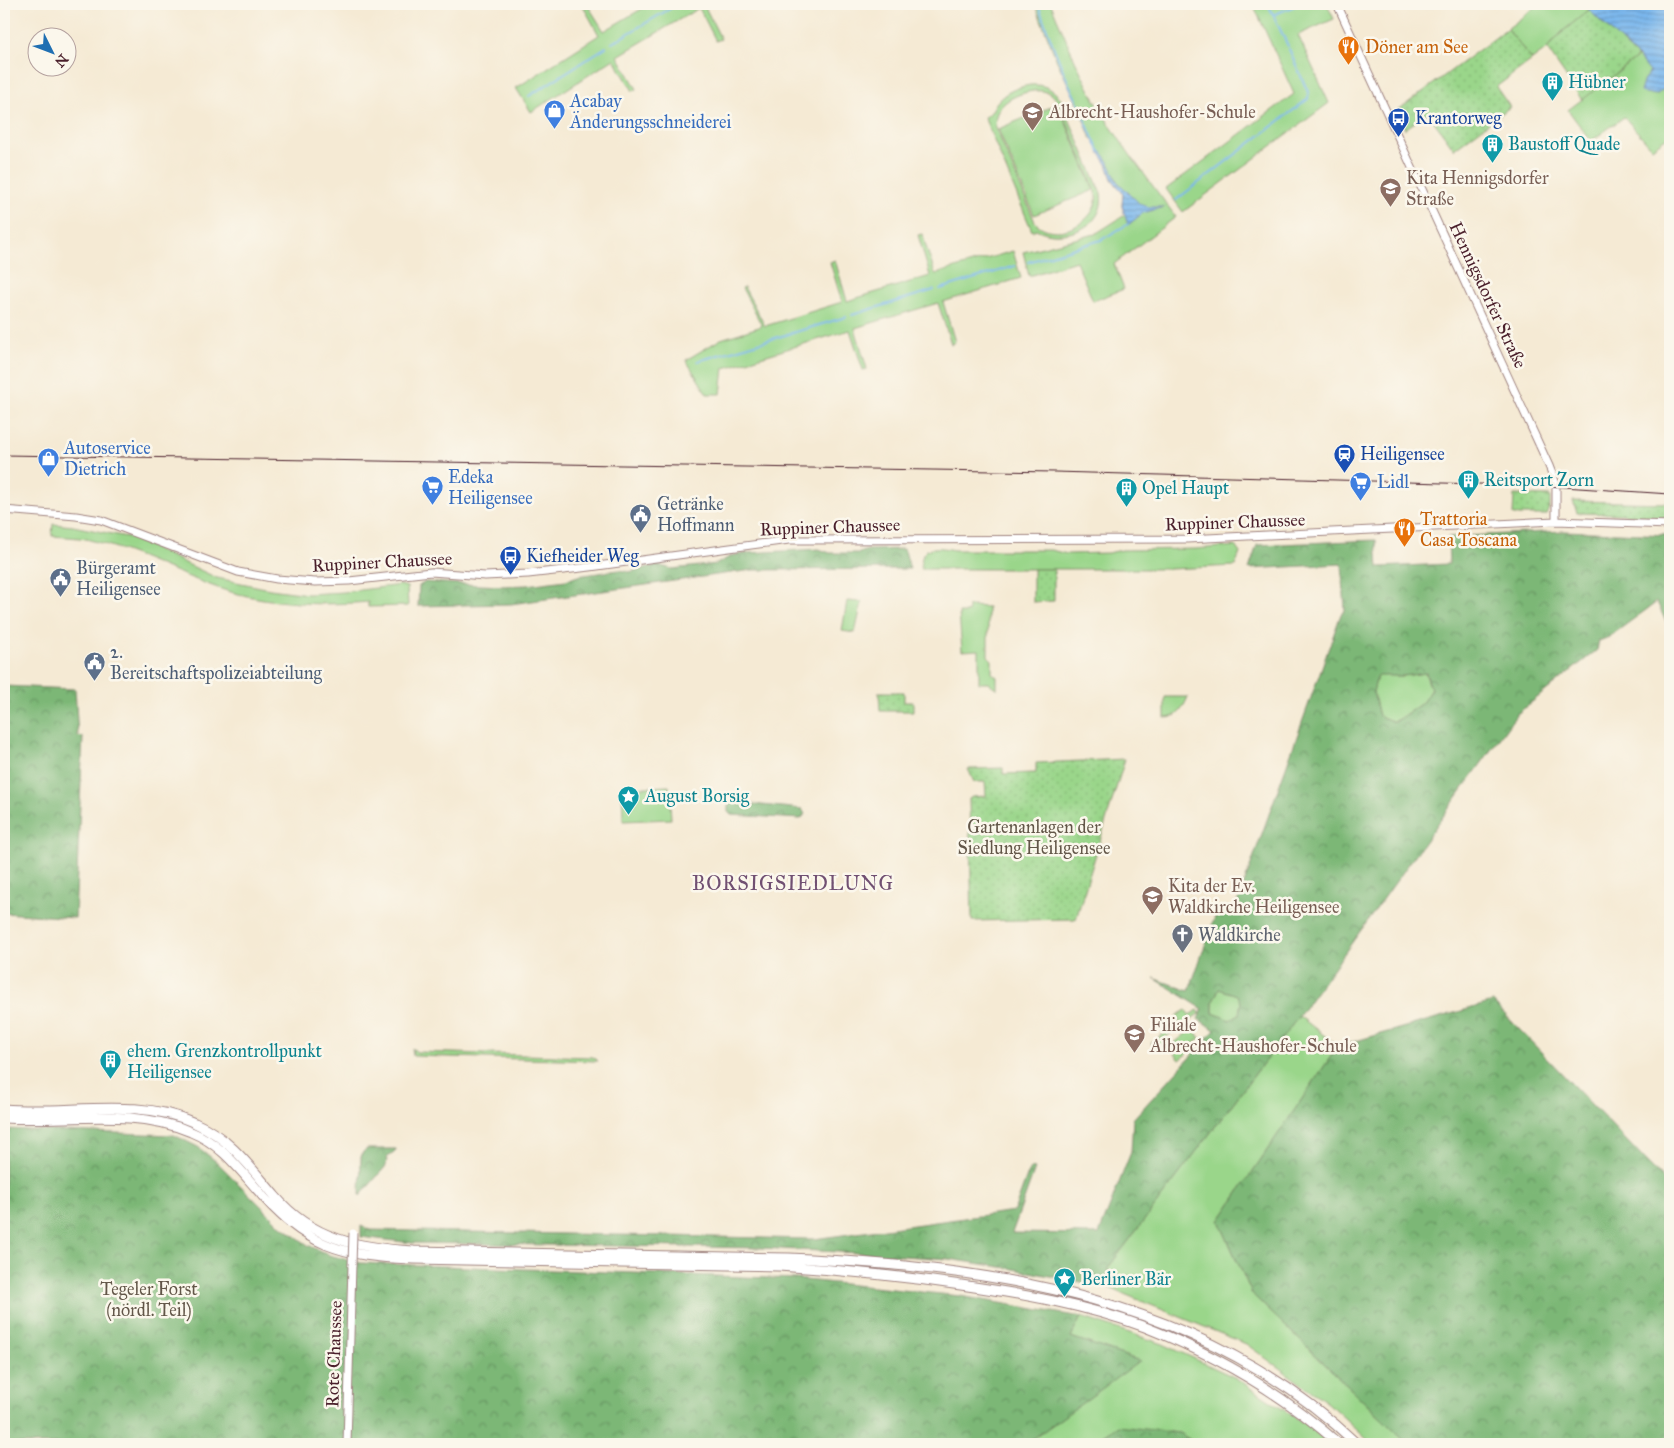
<svg xmlns="http://www.w3.org/2000/svg" width="1674" height="1448" viewBox="0 0 1674 1448" font-family="'IM FELL Great Primer',serif">
	<style>
		.green { fill: #9ad68a; stroke: #727a5a; fill-rule: evenodd }
		.forest { fill: url(#forest-crowns); stroke: #626b50; fill-rule: evenodd }
		.garden { fill: url(#garden-dots); stroke: #727a5a }
		.water { fill: url(#water-rules); stroke: #626b8c }
		.lines { fill: none; stroke-linecap: round; stroke-linejoin: round }
		.stream { stroke: #7ab7ed; stroke-width: 2 }
		.secondary-casing { stroke: #a08480; stroke-width: 9 }
		.highway-casing { stroke: #a08480; stroke-width: 11 }
		.secondary { stroke: #fff; stroke-width: 7 }
		.highway { stroke: #fff; stroke-width: 9 }
		.tram { stroke: #4a1f2b; stroke-width: 1 }
		.secondary-bridge-casing { stroke: #a08480; stroke-width: 9; stroke-linecap: butt }
		.secondary-bridge { stroke: #fff; stroke-width: 7 }
		.labels { text-anchor: middle; stroke-width: 5; stroke-linejoin: round; paint-order: stroke }
		.food-label { font-size: 18px; fill: #c56008; stroke: #fbf7ec; text-anchor: start }
		.culture-label { font-size: 18px; fill: #0d838f; stroke: #fbf7ec; text-anchor: start }
		.shop-label { font-size: 18px; fill: #366cbe; stroke: #fbf7ec; text-anchor: start }
		.education-label { font-size: 18px; fill: #785e54; stroke: #fbf7ec; text-anchor: start }
		.transit-label { font-size: 18px; fill: #164399; stroke: #fbf7ec; text-anchor: start }
		.street-label { font-size: 18px; fill: #4a1f2b; stroke: #fbf7ec }
		.service-label { font-size: 18px; fill: #4e5e75; stroke: #fbf7ec; text-anchor: start }
		.park-label { font-size: 18px; fill: #625648; stroke: #fbf7ec }
		.worship-label { font-size: 18px; fill: #5b616d; stroke: #fbf7ec; text-anchor: start }
		.quarter-label { font-size: 20px; letter-spacing: 1px; fill: #715072; stroke: #fbf7ec }
	</style>
	<defs>
		<pattern id="forest-crowns" width="20" height="18" patternUnits="userSpaceOnUse" patternTransform="scale(1.25)"><rect width="20" height="18" fill="#7bb776"/><path d="M2 6a3 3 0 1 1 6 0M12 15a3 3 0 1 1 6 0" fill="none" stroke="#679461"/></pattern>
		<pattern id="garden-dots" width="8" height="8" patternUnits="userSpaceOnUse" patternTransform="scale(1.25)"><rect width="8" height="8" fill="#9ad68a"/><path d="M2 2h.1M6 6h.1" fill="none" stroke="#86b777" stroke-width="1.8" stroke-linecap="round"/></pattern>
		<pattern id="water-rules" width="6" height="5" patternUnits="userSpaceOnUse" patternTransform="scale(1.25)"><rect width="6" height="5" fill="#7ab7ed"/><path d="M0 2.5h6" fill="none" stroke="#6694c0"/></pattern>
	</defs>
	<rect width="100%" height="100%" fill="#fbf7ec"/>
	<filter id="ink" filterUnits="userSpaceOnUse"><feTurbulence type="fractalNoise" baseFrequency=".02" numOctaves="2"/><feDisplacementMap in="SourceGraphic" scale="10" xChannelSelector="R" yChannelSelector="G"/><feConvolveMatrix kernelMatrix="1 2 1 2 8 2 1 2 1" color-interpolation-filters="sRGB"/></filter>
	<filter id="wash" filterUnits="userSpaceOnUse"><feTurbulence type="fractalNoise" baseFrequency=".0096" numOctaves="4" result="noise"/><feDisplacementMap in="SourceGraphic" scale="20" xChannelSelector="R" yChannelSelector="G"/><feGaussianBlur stdDeviation="1.12" result="paint"/><feColorMatrix in="noise" values="0 0 0 0 0 0 0 0 0 0 0 0 0 0 0 0 0 1.4 0 .05"/><feComposite in="paint" operator="in"/></filter>
	<g filter="url(#wash)">
		<rect width="100%" height="100%" fill="#f5ead4"/>
		<path class="green" d="M582 4H587L604 31 650 4H706L704 5 721 39 716 41 699 8 618 56 637 89 633 91 614 59 531 112 516 88 599 35Z
			M1035 4H1051C1067 42 1082 79 1103 114 1125 150 1151 183 1176 217L1114 264 1124 289 1093 301 1076 261 1029 276 1023 252 1095 234 1125 215 1122 206 1123 195 1122 192 1112 179 1106 161 1090 136 1079 107 1057 61Z
			M1253 4H1327L1334 19 1298 35 1329 103 1183 212 1166 189 1294 94Z
			M1539 4H1585L1589 10 1562 32 1547 49 1532 60 1507 29Z
			M1638 57 1651 72 1656 95 1665 88 1670 95V135L1652 148 1624 117 1591 141 1568 110Z
			M1030 85C1043 84 1052 88 1060 98L1101 193C1107 228 1062 243 1036 229L1032 231 984 117C992 114 992 109 997 102 1005 92 1018 87 1030 85ZM1033 91C1044 90 1052 92 1058 102L1096 192C1101 222 1055 244 1035 222L996 128C991 106 1014 94 1033 91Z
			M1058 104 1094 190 1034 215 998 129Z
			M922 234 935 274 1013 251 1021 278 943 302 955 342 951 344 938 303 855 328 867 369 863 370 850 330 724 368 721 394H707L686 360 721 339 762 326 742 288 744 287 765 326 842 302 830 262 835 260 847 301 930 276 918 235Z
			M53 524 73 526 132 538 217 578 270 589 308 594 344 592 401 585 407 587 408 606 368 607V602C321 606 267 604 221 589 176 574 133 550 86 539 75 537 63 537 52 536Z
			M1235 546 1240 553 1235 566 1170 569H921C921 564 921 558 924 553 929 545 947 548 954 550H1051L1067 554 1108 553 1122 550 1195 549Z
			M847 601 862 602 855 633 842 631Z
			M968 606 988 607V656L992 660V673L997 677V689L989 683H979V650L962 651 959 613H968Z
			M1425 673 1431 689 1422 703 1394 722 1379 716 1373 692 1377 675 1403 676Z
			M1165 697H1188C1183 708 1179 718 1165 718Z
			M669 786 671 819 623 821 622 788Z
			M1219 989 1238 995 1241 1002 1239 1014 1230 1020 1213 1013V1001Z
			M1186 1010 1189 1015 1198 1010 1200 1013 1164 1038 1165 1044 1162 1047 1158 1045 1153 1046 1151 1043 1180 1022 1176 1016Z
			M1299 1016 1338 1046 1219 1221 1252 1294 1408 1444H1372L1328 1403 1246 1344 1107 1287 1108 1268Z
			M1193 1028 1200 1038 1186 1050 1188 1053 1180 1060 1175 1054 1177 1052 1172 1045Z
			M412 1048 417 1052 593 1057 597 1061 413 1056Z
			M1081 1317 1163 1344 1236 1378 1314 1430 1329 1444H1197L1179 1433 1118 1427 1090 1444H1026L1139 1361 1071 1337Z"/>
		<path class="forest" d="M1564 531 1670 535V620L1666 622 1657 602 1609 637 1599 641 1597 650 1517 714 1299 1016 1108 1268 1107 1287 1014 1269 949 1259 858 1253 762 1248 412 1243 361 1237V1226L370 1230 814 1239 1014 1211 1030 1168 1035 1169 1012 1233 1099 1234 1131 1152 1133 1119 1215 1030 1198 1019 1203 1009 1154 978 1189 991 1217 911 1236 906 1341 614 1345 611 1342 564 1249 569 1257 545 1376 540 1378 567 1449 564 1448 537ZM1426 673 1431 689 1422 703 1395 722 1379 716 1373 692 1377 676H1403ZM1219 989 1237 995 1241 1002 1239 1014 1230 1020 1213 1013V1001Z
			M819 549 830 553H858L868 550 902 549 905 551 910 569 752 570 511 604 418 606 419 586 425 582 500 586 527 585 566 580 578 576 619 570 629 572 657 565 672 569 717 564 731 556 748 553Z
			M4 686 75 689 78 736 83 737 75 918 4 913Z
			M732 802 802 809 805 814 801 819 731 815 728 812V805Z
			M1493 1002 1670 1186V1444H1408L1252 1294 1219 1221 1338 1046Z
			M4 1129 174 1135 198 1147 218 1163 279 1224 308 1245 329 1255 361 1263 796 1279 960 1296 1081 1317 1071 1337 1140 1361 1026 1444H4Z
			M367 1149H396V1150L387 1158 386 1166 360 1196 361 1157 363 1152Z
			M1118 1426 1179 1433 1197 1444H1090Z"/>
		<path class="garden" d="M1589 10 1638 57 1582 100 1547 49 1562 32Z
			M1507 29 1532 60 1496 87 1510 107 1454 149 1428 113 1405 129 1397 111Z
			M1514 495 1550 496V506L1546 515H1513Z
			M1573 501 1670 503V518L1620 514 1577 513Z
			M1033 569H1054V601L1033 602Z
			M879 692H904V702H913V711H880Z
			M1125 759 1076 919 972 921 969 799 972 797 986 796 985 782H974L968 769 1003 768V774L1036 773V763Z"/>
		<path class="water" d="M1585 4H1670V95L1665 88 1656 95 1640 92 1644 79 1650 72 1638 57 1589 10Z
			M1099 152H1102L1108 160 1117 181 1140 204 1149 207H1165L1143 213 1128 225 1122 206 1123 195 1122 192 1112 179 1107 164Z"/>
		<g class="lines">
			<path class="stream" d="M1038 4C1050 39 1063 74 1080 107 1087 123 1091 139 1101 153
				M1268 4 1288 46
				M1273 15 1299 4
				M612 43 678 4
				M529 96 606 47
				M1176 200 1308 99V92L1289 49
				M1028 262 1101 240 1128 224
				M940 289 1015 266
				M852 315 934 290
				M698 361 846 317"/>
		</g>
	</g>
	<g filter="url(#ink)">
		<g class="lines">
			<defs>
				<path id="secondary" d="M1337 4 1549 466 1556 484V521
					M4 510 76 516 101 520 238 572 277 579 315 582 349 581 431 572 485 576 528 574 590 567 789 540 1187 539 1556 521 1670 525
					M347 1444 352 1265"/>
				<path id="highway" d="M4 1109C66 1115 136 1096 195 1123 230 1138 251 1168 275 1196 312 1240 360 1248 414 1251L789 1258C994 1267 1202 1297 1357 1444
					M4 1118C65 1122 134 1107 191 1132 219 1143 237 1166 256 1188 303 1246 343 1257 415 1259L779 1266C840 1270 900 1276 961 1285 1023 1294 1086 1305 1145 1327 1216 1355 1282 1393 1339 1444"/>
			</defs>
			<use href="#secondary" class="secondary-casing"/>
			<use href="#highway" class="highway-casing"/>
			<use href="#secondary" class="secondary"/>
			<use href="#highway" class="highway"/>
			<path class="tram" d="M4 455 1055 472 1548 486 1670 494"/>
			<defs>
				<path id="secondary-bridge" d="M352 1265 353 1233"/>
			</defs>
			<use href="#secondary-bridge" class="secondary-bridge-casing"/>
			<use href="#secondary-bridge" class="secondary-bridge"/>
		</g>
	</g>
	<defs>
		<symbol id="restaurant-pin" viewBox="-11 -11 22 30"><path d="M0 17L-7.5 6A9.5 9.5 0 1 1 7.5 6Z" fill="#e8710a" stroke="#fbf7ec"/><path d="M-5-6h1v4h1v-4h1v4h1v-4h1v5L-1.5 .5V6h-2V.5L-5-1ZM5-6V6H3V1.5H1.5Q1.5-4 5-6Z" fill="#fff"/></symbol>
		<symbol id="building-pin" viewBox="-11 -11 22 30"><path d="M0 17L-7.5 6A9.5 9.5 0 1 1 7.5 6Z" fill="#0f9aa8" stroke="#fbf7ec"/><path d="M-4-6H4V6H1V3H-1V6H-4ZM-2.5-4.3h1.7v1.8h-1.7ZM.8-4.3h1.7v1.8H.8ZM-2.5-1h1.7V.8h-1.7ZM.8-1h1.7V.8H.8Z" fill="#fff"/></symbol>
		<symbol id="shop-pin" viewBox="-11 -11 22 30"><path d="M0 17L-7.5 6A9.5 9.5 0 1 1 7.5 6Z" fill="#3f7fe0" stroke="#fbf7ec"/><path d="M-5-2.5h2.3a2.7 3.5 0 0 1 5.4 0H5L5.5 6h-11ZM-1.5-2.5h3a1.5 2.3 0 0 0-3 0Z" fill="#fff"/></symbol>
		<symbol id="school-pin" viewBox="-11 -11 22 30"><path d="M0 17L-7.5 6A9.5 9.5 0 1 1 7.5 6Z" fill="#8d6e63" stroke="#fbf7ec"/><path d="M0-5L7-2L0 1L-7-2ZM-4 1L0 2.5L4 1V4Q0 6-4 4Z" fill="#fff"/></symbol>
		<symbol id="bus-pin" viewBox="-11 -11 22 30"><path d="M0 17L-7.5 6A9.5 9.5 0 1 1 7.5 6Z" fill="#1a4fb4" stroke="#fbf7ec"/><path d="M-5-6H5V4H4V6H2V4H-2V6H-4V4H-5ZM-3.5-4V0h7V-4ZM-3.5 1.2v1.5H-2V1.2ZM2 1.2v1.5H3.5V1.2Z" fill="#fff"/></symbol>
		<symbol id="station-pin" viewBox="-11 -11 22 30"><path d="M0 17L-7.5 6A9.5 9.5 0 1 1 7.5 6Z" fill="#1a4fb4" stroke="#fbf7ec"/><path d="M-3-6H3Q5-6 5-4V2Q5 4 3 4L4.5 6H3L1.5 4h-3L-3 6H-4.5L-3 4Q-5 4-5 2V-4Q-5-6-3-6ZM-3.5-4v3h7v-3ZM-3.5 1v1.5H-2V1ZM2 1v1.5H3.5V1Z" fill="#fff"/></symbol>
		<symbol id="supermarket-pin" viewBox="-11 -11 22 30"><path d="M0 17L-7.5 6A9.5 9.5 0 1 1 7.5 6Z" fill="#3f7fe0" stroke="#fbf7ec"/><path d="M-6-5.5h2.5l.6 2H6L4.5 2H-2.5L-4.4-4H-6ZM-1.5 3.2a1.3 1.3 0 1 0 .1 0ZM3 3.2a1.3 1.3 0 1 0 .1 0Z" fill="#fff"/></symbol>
		<symbol id="civic-pin" viewBox="-11 -11 22 30"><path d="M0 17L-7.5 6A9.5 9.5 0 1 1 7.5 6Z" fill="#5c6f8a" stroke="#fbf7ec"/><path d="M-.6-6.5H3V-4.5H.6V-3L4-1V1h2V6H-6V1h2V-1L-.6-3ZM-1.2 2.5V6h2.4V2.5Z" fill="#fff"/></symbol>
		<symbol id="sight-pin" viewBox="-11 -11 22 30"><path d="M0 17L-7.5 6A9.5 9.5 0 1 1 7.5 6Z" fill="#0f9aa8" stroke="#fbf7ec"/><path d="M0-6L1.8-2.2L6-1.7L2.9 1.2L3.7 5.4L0 3.3L-3.7 5.4L-2.9 1.2L-6-1.7L-1.8-2.2Z" fill="#fff"/></symbol>
		<symbol id="church-pin" viewBox="-11 -11 22 30"><path d="M0 17L-7.5 6A9.5 9.5 0 1 1 7.5 6Z" fill="#6b7280" stroke="#fbf7ec"/><path d="M-1.2-6h2.4v3.5h3.3v2.4h-3.3V6h-2.4V-.1h-3.3v-2.4h3.3Z" fill="#fff"/></symbol>
	</defs>
	<g fill-rule="evenodd">
		<use href="#restaurant-pin" x="1336" y="34" width="25" height="34"/>
		<use href="#building-pin" x="1540" y="70" width="25" height="34"/>
		<use href="#shop-pin" x="542" y="98" width="25" height="34"/>
		<use href="#school-pin" x="1020" y="100" width="25" height="34"/>
		<use href="#bus-pin" x="1386" y="106" width="25" height="34"/>
		<use href="#building-pin" x="1480" y="132" width="25" height="34"/>
		<use href="#school-pin" x="1378" y="176" width="25" height="34"/>
		<use href="#station-pin" x="1332" y="442" width="25" height="34"/>
		<use href="#shop-pin" x="36" y="446" width="25" height="34"/>
		<use href="#building-pin" x="1456" y="468" width="25" height="34"/>
		<use href="#supermarket-pin" x="1348" y="470" width="25" height="34"/>
		<use href="#supermarket-pin" x="420" y="474" width="25" height="34"/>
		<use href="#building-pin" x="1114" y="476" width="25" height="34"/>
		<use href="#civic-pin" x="628" y="502" width="25" height="34"/>
		<use href="#restaurant-pin" x="1392" y="516" width="25" height="34"/>
		<use href="#bus-pin" x="498" y="544" width="25" height="34"/>
		<use href="#civic-pin" x="48" y="566" width="25" height="34"/>
		<use href="#civic-pin" x="82" y="650" width="25" height="34"/>
		<use href="#sight-pin" x="616" y="784" width="25" height="34"/>
		<use href="#school-pin" x="1140" y="884" width="25" height="34"/>
		<use href="#church-pin" x="1170" y="922" width="25" height="34"/>
		<use href="#school-pin" x="1122" y="1022" width="25" height="34"/>
		<use href="#building-pin" x="98" y="1048" width="25" height="34"/>
		<use href="#sight-pin" x="1052" y="1266" width="25" height="34"/>
	</g>
	<g class="labels">
		<g class="food-label">
			<text x="1365" y="53">Döner am See</text>
			<text x="1420" y="525">Trattoria<tspan x="1420" dy="21">Casa Toscana</tspan></text>
		</g>
		<g class="culture-label">
			<text x="1568" y="88">Hübner</text>
			<text x="1508" y="150">Baustoff Quade</text>
			<text x="1484" y="486">Reitsport Zorn</text>
			<text x="1142" y="494">Opel Haupt</text>
			<text x="645" y="802">August Borsig</text>
			<text x="127" y="1057">ehem. Grenzkontrollpunkt<tspan x="127" dy="21">Heiligensee</tspan></text>
			<text x="1081" y="1285">Berliner Bär</text>
		</g>
		<g class="shop-label">
			<text x="570" y="107">Acabay<tspan x="570" dy="21">Änderungsschneiderei</tspan></text>
			<text x="64" y="454">Autoservice<tspan x="64" dy="21">Dietrich</tspan></text>
			<text x="448" y="483">Edeka<tspan x="448" dy="21">Heiligensee</tspan></text>
			<text x="1377" y="488">Lidl</text>
		</g>
		<g class="education-label">
			<text x="1049" y="118">Albrecht-Haushofer-Schule</text>
			<text x="1406" y="184">Kita Hennigsdorfer<tspan x="1406" dy="21">Straße</tspan></text>
			<text x="1168" y="892">Kita der Ev.<tspan x="1168" dy="21">Waldkirche Heiligensee</tspan></text>
			<text x="1150" y="1031">Filiale<tspan x="1150" dy="21">Albrecht-Haushofer-Schule</tspan></text>
		</g>
		<g class="transit-label">
			<text x="1415" y="124">Krantorweg</text>
			<text x="1360" y="460">Heiligensee</text>
			<text x="526" y="562">Kiefheider Weg</text>
		</g>
		<g class="street-label">
			<text transform="translate(1488 295) rotate(65)" y="6">Hennigsdorfer Straße</text>
			<text transform="translate(1235 522) rotate(-2)" y="6">Ruppiner Chaussee</text>
			<text transform="translate(830 527) rotate(-2)" y="6">Ruppiner Chaussee</text>
			<text transform="translate(382 562) rotate(-3)" y="6">Ruppiner Chaussee</text>
			<text transform="translate(334 1354) rotate(-88)" y="6">Rote Chaussee</text>
		</g>
		<g class="service-label">
			<text x="657" y="510">Getränke<tspan x="657" dy="21">Hoffmann</tspan></text>
			<text x="76" y="574">Bürgeramt<tspan x="76" dy="21">Heiligensee</tspan></text>
			<text x="110" y="658">2.<tspan x="110" dy="21">Bereitschaftspolizeiabteilung</tspan></text>
		</g>
		<g class="park-label">
			<text x="1034" y="833">Gartenanlagen der<tspan x="1034" dy="21">Siedlung Heiligensee</tspan></text>
			<text x="149" y="1295">Tegeler Forst<tspan x="149" dy="21">(nördl. Teil)</tspan></text>
		</g>
		<g class="worship-label">
			<text x="1198" y="941">Waldkirche</text>
		</g>
		<g class="quarter-label">
			<text x="793" y="890">BORSIGSIEDLUNG</text>
		</g>
	</g>
	<rect width="1674" height="1448" fill="none" stroke="#fbf7ec" stroke-width="20"/>
	<g transform="translate(52 52) rotate(132)"><circle r="24" fill="#fbf7ec" stroke="#b4a19f"/>
	<path d="M0-4L9 19L0 12L-9 19Z" fill="#1f6fb2"/>
	<text y="-8" font-size="14" font-weight="bold" text-anchor="middle" fill="#4a1f2b">N</text>
	</g>
</svg>
